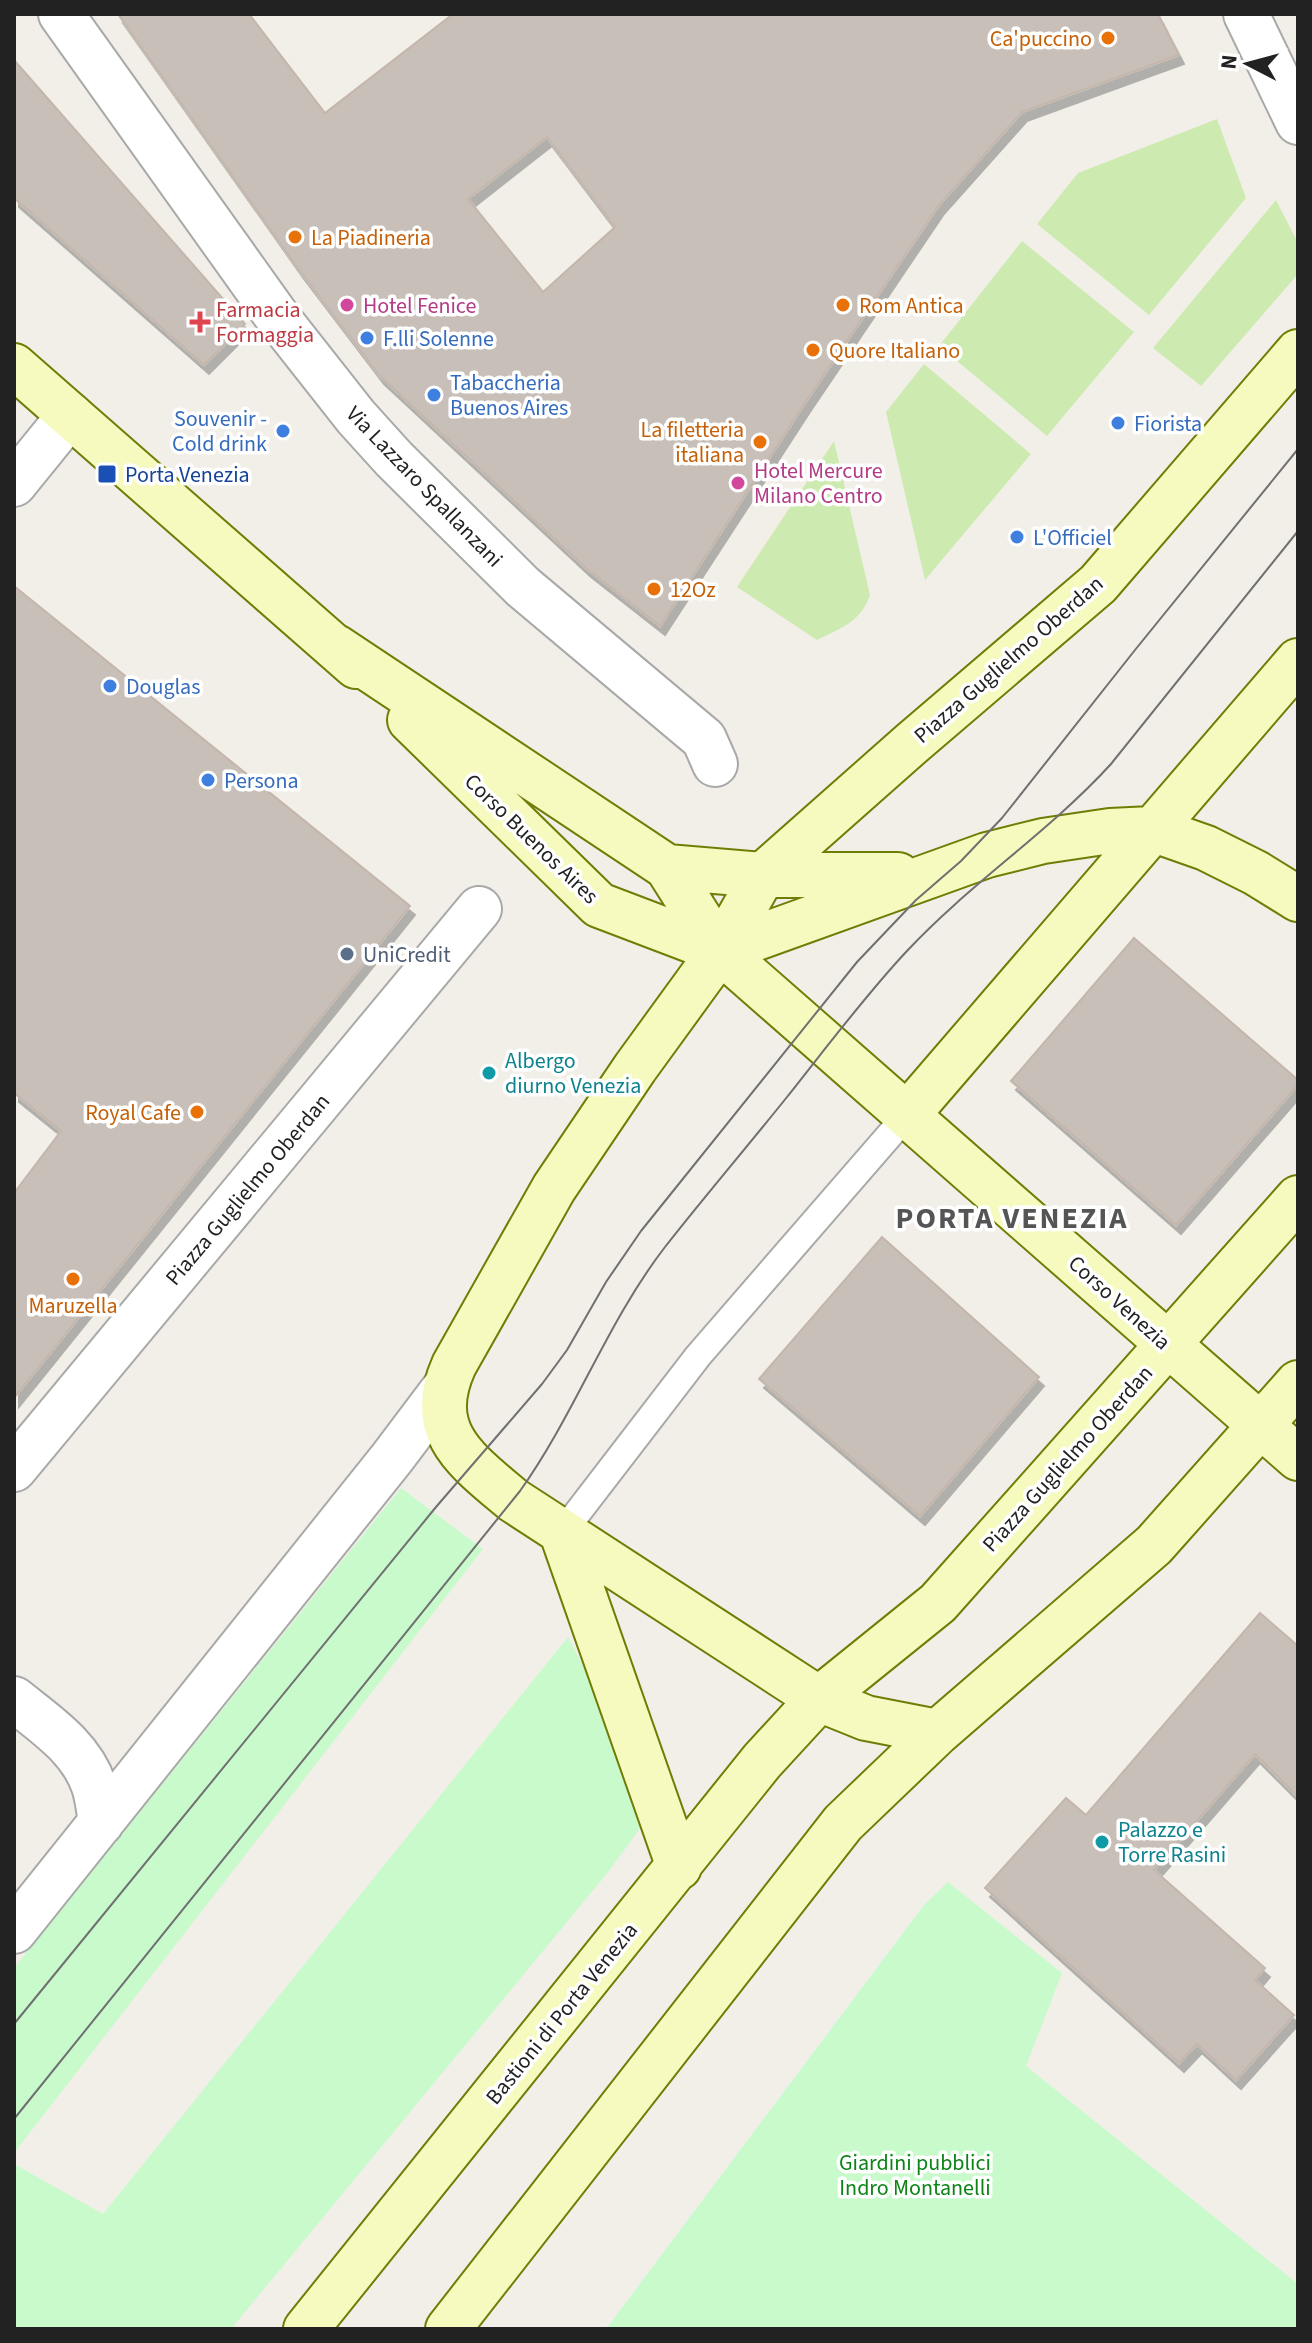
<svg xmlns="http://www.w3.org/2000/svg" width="1312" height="2343" viewBox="0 0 1312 2343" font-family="'Source Sans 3',sans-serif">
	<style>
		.grass { fill: #cdebb0 }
		.park { fill: #c8facc }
		.building { fill: #c7bfb8; stroke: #c4b6ab; stroke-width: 2; fill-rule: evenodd; filter: url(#shadow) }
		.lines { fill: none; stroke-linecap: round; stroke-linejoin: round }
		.lane-casing { stroke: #a9a9a9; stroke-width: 30 }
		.street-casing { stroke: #a9a9a9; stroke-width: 48 }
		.secondary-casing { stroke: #707d05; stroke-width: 48 }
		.lane { stroke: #fff; stroke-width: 26 }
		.street { stroke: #fff; stroke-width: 44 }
		.secondary { stroke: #f7fabf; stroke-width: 44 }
		.tram { stroke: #707070; stroke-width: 2 }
		.food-dot { fill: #e8710a; stroke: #fff; stroke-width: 3 }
		.hotel-dot { fill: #d1479c; stroke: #fff; stroke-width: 3 }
		.health-dot { fill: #e0444e; stroke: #fff; stroke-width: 3 }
		.shop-dot { fill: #3f7fe0; stroke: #fff; stroke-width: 3 }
		.transit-dot { fill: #1a4fb4; stroke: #fff; stroke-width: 3 }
		.service-dot { fill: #5c6f8a; stroke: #fff; stroke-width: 3 }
		.culture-dot { fill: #0f9aa8; stroke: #fff; stroke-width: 3 }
		.labels { text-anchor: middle; stroke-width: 7; stroke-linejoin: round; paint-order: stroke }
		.food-label { font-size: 22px; fill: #c56008; stroke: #fff; text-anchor: start }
		.hotel-label { font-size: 22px; fill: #b23c85; stroke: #fff; text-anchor: start }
		.health-label { font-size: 22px; fill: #be3a42; stroke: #fff; text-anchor: start }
		.shop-label { font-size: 22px; fill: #366cbe; stroke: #fff; text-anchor: start }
		.transit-label { font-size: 22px; fill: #164399; stroke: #fff; text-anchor: start }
		.street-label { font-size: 22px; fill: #222; stroke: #fff }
		.service-label { font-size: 22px; fill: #4e5e75; stroke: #fff; text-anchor: start }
		.culture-label { font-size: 22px; fill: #0d838f; stroke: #fff; text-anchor: start }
		.park-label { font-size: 22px; fill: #0c8416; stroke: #fff }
		.district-label { font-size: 30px; font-weight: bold; letter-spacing: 2px; fill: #555; stroke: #fff }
	</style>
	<defs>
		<filter id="shadow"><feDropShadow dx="5" dy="9" stdDeviation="0" flood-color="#0004"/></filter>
	</defs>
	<rect width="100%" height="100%" fill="#f2efe9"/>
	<path class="grass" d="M1217 119 1246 198 1149 315 1037 224 1078 173Z
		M1276 200 1298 243V274L1201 386 1153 348Z
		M1022 241 1134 332 1047 436 939 346Z
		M924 364 1031 454 925 580 886 412Z
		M834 441 870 595C861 622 841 628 817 640L737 587Z"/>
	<path class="park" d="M401 1488 483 1549 14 2153V1968Z
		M568 1637 598 1694 646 1820 609 1871 231 2329H14V2164L103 2214Z
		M948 1882 1062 1973 1026 2066 1298 2284V2329H606L924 1905Z"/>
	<path class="building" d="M118 14H249L325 113 453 14H1158L1179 55 1022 112 939 205 805 403 660 626 586 568 379 375 299 270ZM547 137 615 227 543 292 468 199Z
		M14 60 245 324 204 365 14 198Z
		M14 586 410 906 14 1398V1193L61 1131 14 1093Z
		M1134 938 1298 1080V1085L1176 1225 1011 1081Z
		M882 1237 1039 1377 920 1516 759 1379Z
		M1260 1613 1298 1646V1797L1255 1754 1154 1870 1265 1968 1255 1980 1294 2015 1236 2080 1197 2044 1179 2063 985 1888 1066 1798 1086 1815Z"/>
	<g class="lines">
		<defs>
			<path id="lane" d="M562 1533 698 1356 907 1115"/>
			<path id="street" d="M61 14 278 318 356 417 394 459 523 587 704 739 715 764
				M1246 14 1298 122
				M14 484 70 415
				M14 1469 479 909
				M14 1699C45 1724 81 1747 94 1786 98 1798 99 1811 101 1823
				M14 1931 392 1458 444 1389"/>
			<path id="secondary" d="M14 366 356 666
				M336 647 667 867 720 951 1298 1458
				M410 720 599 905 720 951
				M667 867 763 875H898
				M720 951 987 855 1043 841 1110 831 1152 829 1206 848 1256 873 1298 899
				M907 1115 1298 661
				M562 1533 679 1867
				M938 1732 866 1718 819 1699 513 1500C466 1460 424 1432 454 1365L554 1188 635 1068 720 951 763 875 911 744 1098 584 1298 352
				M306 2329 762 1761 819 1699 938 1603 1298 1198
				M448 2329 843 1823 938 1732 1154 1545 1298 1383"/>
		</defs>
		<use href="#lane" class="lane-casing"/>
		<use href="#street" class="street-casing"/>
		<use href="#secondary" class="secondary-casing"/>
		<use href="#lane" class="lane"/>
		<use href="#street" class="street"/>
		<use href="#secondary" class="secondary"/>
		<path class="tram" d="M14 2024 436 1507 542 1384 567 1350 606 1282 641 1231 857 962 916 900 961 861 1002 818 1135 650 1298 449
			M14 2119 520 1491C575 1414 607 1322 665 1247 705 1196 747 1147 787 1097 826 1048 864 997 906 952 969 884 1048 833 1111 764L1298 531"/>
	</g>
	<g class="food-dot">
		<circle cx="1108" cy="38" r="8"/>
		<circle cx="295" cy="237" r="8"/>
		<circle cx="843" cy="305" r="8"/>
		<circle cx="813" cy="350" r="8"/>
		<circle cx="760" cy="442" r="8"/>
		<circle cx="654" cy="589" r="8"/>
		<circle cx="197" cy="1112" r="8"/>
		<circle cx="73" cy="1279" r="8"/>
	</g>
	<g class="hotel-dot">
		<circle cx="347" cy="305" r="8"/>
		<circle cx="738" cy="483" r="8"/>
	</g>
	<path class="health-dot" d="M196 310h8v8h8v8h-8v8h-8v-8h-8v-8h8z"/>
	<g class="shop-dot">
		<circle cx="367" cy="338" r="8"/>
		<circle cx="434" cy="395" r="8"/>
		<circle cx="1118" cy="423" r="8"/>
		<circle cx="283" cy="431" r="8"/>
		<circle cx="1017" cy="537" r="8"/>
		<circle cx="110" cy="686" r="8"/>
		<circle cx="208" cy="780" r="8"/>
	</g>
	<rect class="transit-dot" x="97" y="464" width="20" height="20" rx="4"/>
	<circle class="service-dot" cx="347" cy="954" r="8"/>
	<g class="culture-dot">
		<circle cx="489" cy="1073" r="8"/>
		<circle cx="1102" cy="1842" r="8"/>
	</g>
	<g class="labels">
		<g class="food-label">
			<text x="1092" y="46" text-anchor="end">Ca'puccino</text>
			<text x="311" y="245">La Piadineria</text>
			<text x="859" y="313">Rom Antica</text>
			<text x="829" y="358">Quore Italiano</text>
			<text x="744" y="437" text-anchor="end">La filetteria<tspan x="744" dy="25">italiana</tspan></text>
			<text x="670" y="597">12Oz</text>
			<text x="181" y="1120" text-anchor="end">Royal Cafe</text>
			<text x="73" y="1313" text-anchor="middle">Maruzella</text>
		</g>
		<g class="hotel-label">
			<text x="363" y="313">Hotel Fenice</text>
			<text x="754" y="478">Hotel Mercure<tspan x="754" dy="25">Milano Centro</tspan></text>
		</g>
		<g class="health-label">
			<text x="216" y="317">Farmacia<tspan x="216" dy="25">Formaggia</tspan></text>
		</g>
		<g class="shop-label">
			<text x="383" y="346">F.lli Solenne</text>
			<text x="450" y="390">Tabaccheria<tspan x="450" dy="25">Buenos Aires</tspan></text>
			<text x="267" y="426" text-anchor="end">Souvenir -<tspan x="267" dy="25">Cold drink</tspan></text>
			<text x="1134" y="431">Fiorista</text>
			<text x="1033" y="545">L'Officiel</text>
			<text x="126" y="694">Douglas</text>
			<text x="224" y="788">Persona</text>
		</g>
		<g class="transit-label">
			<text x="125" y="482">Porta Venezia</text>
		</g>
		<g class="street-label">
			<text transform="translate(425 486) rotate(46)" y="8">Via Lazzaro Spallanzani</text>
			<text transform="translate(1008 659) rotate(-41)" y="8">Piazza Guglielmo Oberdan</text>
			<text transform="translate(532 838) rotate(44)" y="8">Corso Buenos Aires</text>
			<text transform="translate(247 1189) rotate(-50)" y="8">Piazza Guglielmo Oberdan</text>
			<text transform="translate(1120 1302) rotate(42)" y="8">Corso Venezia</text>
			<text transform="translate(1067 1458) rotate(-48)" y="8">Piazza Guglielmo Oberdan</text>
			<text transform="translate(561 2013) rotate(-51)" y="8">Bastioni di Porta Venezia</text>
		</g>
		<g class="service-label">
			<text x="363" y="962">UniCredit</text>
		</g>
		<g class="culture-label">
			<text x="505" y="1068">Albergo<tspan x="505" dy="25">diurno Venezia</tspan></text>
			<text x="1118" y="1837">Palazzo e<tspan x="1118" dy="25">Torre Rasini</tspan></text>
		</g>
		<g class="park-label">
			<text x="915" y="2170">Giardini pubblici<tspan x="915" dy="25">Indro Montanelli</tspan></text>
		</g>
		<g class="district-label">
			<text x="1012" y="1228">PORTA VENEZIA</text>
		</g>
	</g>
	<rect width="1312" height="2343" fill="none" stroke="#222222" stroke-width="32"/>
	<g transform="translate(1248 64) rotate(276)" stroke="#ffffff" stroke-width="6" paint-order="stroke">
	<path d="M0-6L14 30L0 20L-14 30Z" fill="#222222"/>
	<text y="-12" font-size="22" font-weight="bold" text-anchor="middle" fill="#222222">N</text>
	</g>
</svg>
